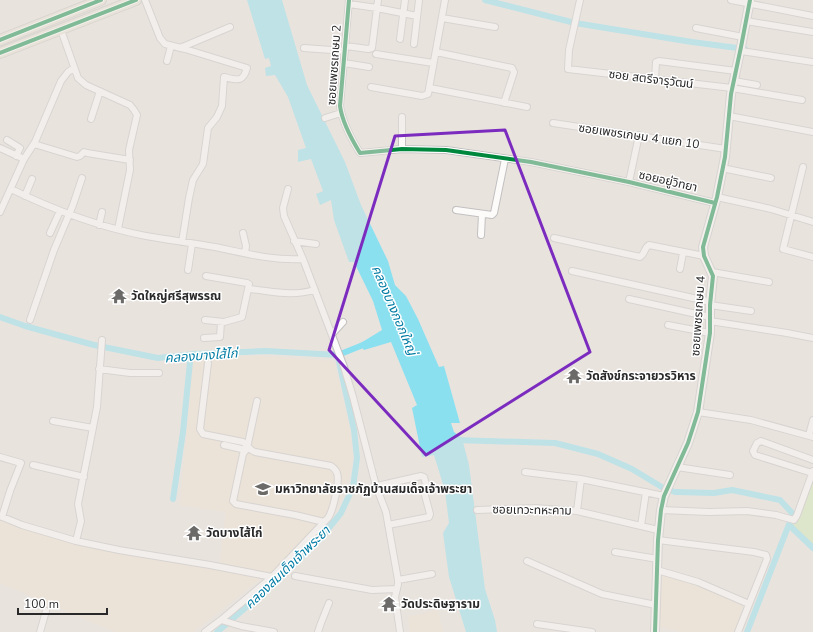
<svg xmlns="http://www.w3.org/2000/svg" width="813" height="632" viewBox="0 0 813 632" font-family="'Nunito Sans','Noto Sans Thai',sans-serif">
	<style>
		.education { fill: #ede1d1 }
		.green { fill: #cee6b4 }
		.water { fill: #8be0f0 }
		.lines { fill: none; stroke-linecap: round; stroke-linejoin: round }
		.canal { stroke: #8be0f0; stroke-width: 6 }
		.minor-casing { stroke: #c2c0c0; stroke-width: 8 }
		.tertiary-casing { stroke: #c2c0c0; stroke-width: 10 }
		.primary-casing { stroke: #c4c2c0; stroke-width: 12 }
		.minor { stroke: #fcfbfa; stroke-width: 6 }
		.tertiary { stroke: #fcfbfa; stroke-width: 8 }
		.primary { stroke: #e8e0d1; stroke-width: 10 }
		.cycleway-casing { stroke: #fff; stroke-width: 6 }
		.cycleway { stroke: #00873e; stroke-width: 4 }
		.marked { fill: none; stroke: #7b2cbf; stroke-width: 3; stroke-linejoin: round }
		.labels { text-anchor: middle; stroke-width: 3; stroke-linejoin: round; paint-order: stroke }
		.street-label { font-size: 12px; fill: #292929; stroke: #fff }
		.poi-label { font-size: 12px; font-weight: bold; fill: #292929; stroke: #fff; text-anchor: start }
		.water-label { font-size: 13px; font-style: italic; fill: #027ca4; stroke: #fff }
	</style>
	<rect width="100%" height="100%" fill="#e9e3de"/>
	<path class="education" d="M263 356 334 361 350 429 353 457 350 474 336 512 314 537 276 576 269 572 193 632H115L0 583V516L73 544 219 569 226 512 180 505 193 357Z
		M659 571 684 578 743 605 735 632H683L657 626Z
		M438 610 443 632H410L408 617Z"/>
	<path class="green" d="M813 477V546L791 524Z"/>
	<path class="water" d="M247 0H282L307 85 345 162 361 205 388 261 395 285 406 296 418 319 439 367 444 366 460 423H451L454 432 462 438 469 465 485 589 495 620 497 632H466L449 577 443 533 449 523 445 491 434 455 422 457 412 408 417 405 391 342 364 350 359 344 382 330 373 301 354 262H349L334 220 331 200 320 205 316 194 323 191 311 159 298 162V150L306 148 288 97 275 75 266 76 265 68 271 66 269 58 265 59Z"/>
	<g class="lines">
		<path class="canal" d="M485 0 575 23 692 42 745 49
			M0 317 25 326 94 345 158 358 195 354 266 351 338 355 368 343
			M455 440 555 443 598 454 632 469 665 489 675 492 714 493 732 490 780 500 793 514 747 632
			M173 499 183 432 190 362 189 355
			M789 525 813 548
			M217 632 271 586 320 539 341 513 353 487 357 458 354 430 338 357"/>
		<defs>
			<path id="minor" d="M145 0 160 38 165 44 185 49 247 68C243 83 237 80 224 77L222 106 217 117 208 128 203 164 193 180 189 198 182 242
				M349 0 340 106C342 121 352 140 360 153L402 149 446 150 531 162 629 182 715 203
				M580 0 569 50 568 69 732 88 802 100
				M731 0 813 16
				M349 4 377 8 417 16
				M442 18 495 27
				M746 21 813 32
				M696 28 743 37
				M61 30 78 78 86 85 130 105 134 110 137 115 129 150 130 170 118 229
				M400 39 405 0
				M414 44 419 0
				M346 46 368 49 372 48 378 0
				M180 48 230 27
				M304 48 345 51
				M741 51 813 62
				M436 52 512 68 514 72 504 103
				M376 54 433 63
				M167 61 171 46
				M344 63 369 67
				M655 80 656 62 659 61 736 71
				M734 81 757 85
				M371 87 422 96 428 94 445 0
				M430 88 527 107
				M729 116 813 132
				M402 117V149
				M325 118 341 113
				M91 119 100 91
				M553 123 726 149
				M7 140 20 148 16 156
				M34 144 77 157 80 156 84 152 87 153 130 160
				M0 148 24 159
				M803 167 783 249 813 257
				M722 168 771 178
				M629 182 639 135
				M11 189C54 210 99 227 146 236 169 240 193 243 215 247 244 253 273 261 303 259
				M288 189 283 208 284 216 303 259 344 367 353 397 376 486 386 512 398 580V584L395 597 400 632
				M25 196 32 179
				M717 197 771 209 813 222
				M456 210 492 215 494 213 505 159
				M0 212 24 159 35 142 61 81 68 72 74 68
				M99 225 102 212
				M50 233 60 211
				M243 233 246 246 245 253
				M481 235 482 214
				M554 238 640 257C645 254 644 248 649 245L704 256
				M294 241 316 244
				M680 269 683 253
				M188 270 192 244
				M572 271 711 302
				M712 272 769 282
				M206 276 247 283 249 284 248 289C272 291 291 297 314 290
				M629 299 710 317
				M710 305 751 311
				M30 320 54 250 73 205 82 178
				M205 320 224 322 242 317 248 289
				M710 321 787 333 813 338
				M668 325 710 333
				M332 334 343 322
				M204 338 220 337 221 322
				M99 369 130 373H159
				M257 401 247 448 243 454 233 501 236 504 295 515 324 522
				M698 412 751 420 813 437
				M53 421 93 428
				M809 435 813 420
				M224 445 246 450
				M0 457 21 463 10 491 2 517
				M33 465 84 477
				M677 467 730 475
				M525 472 581 479 664 496
				M812 473 755 455 753 451 757 443 761 441 813 460
				M377 486 421 476 424 477 426 484 423 488 430 514 429 517 388 525
				M477 510 535 508 577 511 658 530
				M661 510 709 512 747 511 776 515 794 520 797 515 813 471
				M577 511 581 479
				M0 516 22 525 76 541 119 550 210 565 272 577
				M641 526 646 492
				M658 540 754 552 766 555 767 559 738 632
				M76 541 81 521 78 504 97 407 102 340
				M615 552 658 559
				M527 561 602 594 656 605
				M657 570 698 582 749 604
				M295 576 372 590 397 589
				M398 580 432 574
				M221 620 241 626 274 632
				M537 624 592 632
				M40 632 46 611
				M205 632 221 620 272 577 328 518C333 511 340 481 337 473 336 470 334 468 331 466L255 452C249 450 248 445 243 442L203 434 200 429 208 363
				M318 632 321 623 329 603"/>
			<path id="tertiary" d="M655 632 658 540 661 510 664 496 688 443 698 412 710 333V305L713 276 704 256 703 247 717 197 725 157 731 94 741 47 750 0"/>
			<path id="primary" d="M0 40 101 0
				M0 53 136 0"/>
		</defs>
		<use href="#minor" class="minor-casing"/>
		<use href="#tertiary" class="tertiary-casing"/>
		<use href="#primary" class="primary-casing"/>
		<use href="#minor" class="minor"/>
		<use href="#tertiary" class="tertiary"/>
		<use href="#primary" class="primary"/>
		<defs>
			<path id="cycleway" d="M349 0 340 106C342 121 352 140 360 153L402 149 446 150 531 162 629 182 715 203
				M0 40 101 0
				M0 53 136 0
				M655 632 658 540 661 510 664 496 688 443 698 412 710 333V305L713 276 704 256 703 247 717 197 725 157 731 94 741 47 750 0"/>
		</defs>
		<use href="#cycleway" class="cycleway-casing"/>
		<use href="#cycleway" class="cycleway"/>
	</g>
	<path d="M0 0H813V632H0ZM505 130 590 352 426 455 329 350 395 136Z" fill="#e9e3de" fill-opacity=".55" fill-rule="evenodd"/>
	<path class="marked" d="M505 130 590 352 426 455 329 350 395 136Z"/>
	<defs>
		<symbol id="temple-bare" viewBox="-9 -9 18 18"><path d="M0-6L5-2H3V0L6.5 2.5H4V6H1.5V3h-3V6H-4V2.5H-6.5L-3 0V-2H-5Z" fill="#6c6a68" stroke="#fff" stroke-width="2.5" paint-order="stroke"/></symbol>
		<symbol id="university-bare" viewBox="-9 -9 18 18"><path d="M0-5L7-2L0 1L-7-2ZM-4 1L0 2.5L4 1V4Q0 6-4 4Z" fill="#6c6a68" stroke="#fff" stroke-width="2.5" paint-order="stroke"/></symbol>
	</defs>
	<g fill-rule="evenodd">
		<use href="#temple-bare" x="108" y="285" width="22" height="22"/>
		<use href="#temple-bare" x="563" y="365" width="22" height="22"/>
		<use href="#university-bare" x="252" y="478" width="22" height="22"/>
		<use href="#temple-bare" x="183" y="522" width="22" height="22"/>
		<use href="#temple-bare" x="378" y="593" width="22" height="22"/>
	</g>
	<g class="labels">
		<g class="street-label">
			<text transform="translate(334 65) rotate(-86)" y="4">ซอยเพชรเกษม 2</text>
			<text transform="translate(651 79) rotate(7)" y="4">ซอย สตรีจารุวัฒน์</text>
			<text transform="translate(639 136) rotate(8)" y="4">ซอยเพชรเกษม 4 แยก 10</text>
			<text transform="translate(668 181) rotate(13)" y="4">ซอยอยู่วิทยา</text>
			<text transform="translate(698 316) rotate(-86)" y="4">ซอยเพชรเกษม 4</text>
			<text transform="translate(532 510) rotate(1)" y="4">ซอยเทวะทหะคาม</text>
		</g>
		<g class="poi-label">
			<text x="131" y="300">วัดใหญ่ศรีสุพรรณ</text>
			<text x="586" y="380">วัดสังข์กระจายวรวิหาร</text>
			<text x="275" y="493">มหาวิทยาลัยราชภัฏบ้านสมเด็จเจ้าพระยา</text>
			<text x="206" y="537">วัดบางไส้ไก่</text>
			<text x="401" y="608">วัดประดิษฐาราม</text>
		</g>
		<g class="water-label">
			<text transform="translate(395 310) rotate(67)" y="5">คลองบางกอกใหญ่</text>
			<text transform="translate(201 355) rotate(-4)" y="5">คลองบางไส้ไก่</text>
			<text transform="translate(287 567) rotate(-44)" y="5">คลองสมเด็จเจ้าพระยา</text>
		</g>
	</g>
	<path d="M18 608v6h89v-6" fill="none" stroke="#292929" stroke-width="2"/>
	<text x="24" y="608" font-size="12" fill="#292929" stroke="#ffffff" stroke-width="3" paint-order="stroke">100 m</text>
</svg>
